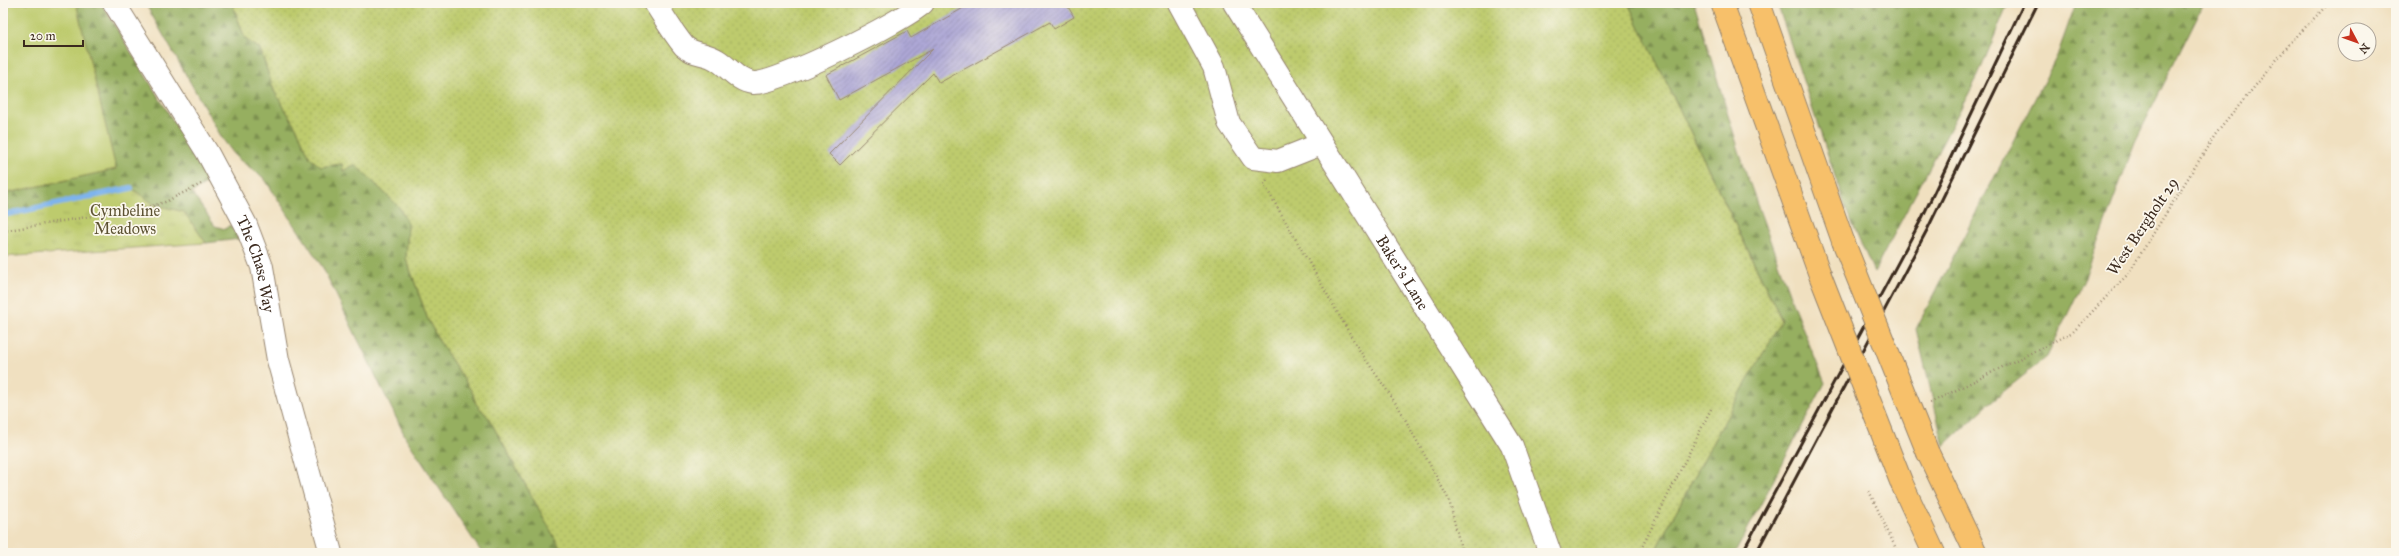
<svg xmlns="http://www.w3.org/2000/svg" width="2399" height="556" viewBox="0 0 2399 556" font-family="'IM FELL Great Primer',serif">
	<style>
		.grass { fill: url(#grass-dots); stroke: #7c7a46 }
		.forest { fill: url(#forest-firs); stroke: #686c3f }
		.park { fill: url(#park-tufts); stroke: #7c7a46 }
		.pitch { fill: #bdcb6d; stroke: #7c7a46 }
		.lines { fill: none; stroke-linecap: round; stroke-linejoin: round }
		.stream { stroke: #7eb4ed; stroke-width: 6 }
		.building { fill: url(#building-hatch) }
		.minor-casing { stroke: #96856f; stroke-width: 24 }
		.highway-casing { stroke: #96856f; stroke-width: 24 }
		.path { stroke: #96856f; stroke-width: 2.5; stroke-dasharray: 1 3; stroke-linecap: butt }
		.minor { stroke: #fff; stroke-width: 22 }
		.highway { stroke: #f7c06b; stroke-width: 22 }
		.rail { stroke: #3b2a1e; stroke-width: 3 }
		.highway-bridge-casing { stroke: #96856f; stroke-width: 24; stroke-linecap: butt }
		.highway-bridge { stroke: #f7c06b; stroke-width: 22 }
		.labels { text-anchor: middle; stroke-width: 3.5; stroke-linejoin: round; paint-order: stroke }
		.park-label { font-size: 16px; fill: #5c5232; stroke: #fbf7ec }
		.street-label { font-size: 16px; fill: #3b2a1e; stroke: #fbf7ec }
	</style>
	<defs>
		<pattern id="grass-dots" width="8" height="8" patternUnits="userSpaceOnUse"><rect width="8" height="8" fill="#bdcb6d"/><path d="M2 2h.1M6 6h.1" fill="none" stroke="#a3ae5e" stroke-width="1.8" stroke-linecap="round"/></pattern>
		<pattern id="forest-firs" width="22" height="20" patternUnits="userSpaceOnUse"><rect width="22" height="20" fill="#96af60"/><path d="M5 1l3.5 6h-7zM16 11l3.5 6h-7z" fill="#7c8f4f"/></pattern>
		<pattern id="park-tufts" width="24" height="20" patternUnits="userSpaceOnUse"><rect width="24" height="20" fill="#bdcb6d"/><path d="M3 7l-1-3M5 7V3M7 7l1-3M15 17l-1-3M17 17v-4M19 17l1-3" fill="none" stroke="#a3ae5e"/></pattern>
		<pattern id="building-hatch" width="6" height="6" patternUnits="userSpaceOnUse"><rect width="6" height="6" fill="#ada7d6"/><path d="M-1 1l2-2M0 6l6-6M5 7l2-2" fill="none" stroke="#8e88ad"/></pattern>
	</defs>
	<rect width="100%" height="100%" fill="#fbf7ec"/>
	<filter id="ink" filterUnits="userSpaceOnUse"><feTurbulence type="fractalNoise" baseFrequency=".025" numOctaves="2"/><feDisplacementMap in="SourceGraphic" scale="8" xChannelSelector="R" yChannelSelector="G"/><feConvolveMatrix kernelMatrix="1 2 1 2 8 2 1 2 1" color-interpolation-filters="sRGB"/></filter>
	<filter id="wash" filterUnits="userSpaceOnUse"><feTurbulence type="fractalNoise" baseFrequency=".012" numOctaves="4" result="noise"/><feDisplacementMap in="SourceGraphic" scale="16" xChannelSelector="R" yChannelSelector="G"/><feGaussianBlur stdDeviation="0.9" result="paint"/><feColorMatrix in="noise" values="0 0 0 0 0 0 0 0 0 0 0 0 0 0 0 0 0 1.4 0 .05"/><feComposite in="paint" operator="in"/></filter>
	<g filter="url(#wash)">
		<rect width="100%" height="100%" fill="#f0e0c0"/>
		<path class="grass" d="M232 3H1628L1782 321 1714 440 1654 553H563L488 417 476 404 472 392 439 341 428 320 406 258 408 224 385 194 363 172 343 171 342 164 321 167 310 159 297 129 274 91 260 49 245 39Z"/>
		<path class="forest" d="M76 3H101L210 181 192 193 215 226 225 229 230 225 240 239 206 243 184 212 155 205 131 188 3 213V194L116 169Z
			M145 3H232L245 39 260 49 274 91 297 129 310 158 321 167 342 164 343 171 354 165 363 172 399 207 408 224 406 258 428 320 439 341 472 392 476 404 488 417 563 553H482L406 438 323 268 264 178 237 158 222 138Z
			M1628 3H1694L1744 167 1792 302 1825 383 1735 553H1654L1714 440 1782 320Z
			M1777 3H2008L1978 76 1874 272 1847 212Z
			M2076 3H2204L2135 142 2083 282 2047 357 1994 399 1944 446 1916 329 2057 56Z"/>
		<path class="park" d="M131 188 155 205 184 212 206 243 3 257V213Z"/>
		<path class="pitch" d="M3 3H76L116 169 3 194Z"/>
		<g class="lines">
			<path class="stream" d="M3 215 131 188"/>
		</g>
		<g id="blocks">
			<path class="building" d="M972 3H1066L1074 17 1054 29 1050 22 939 83 933 73 840 165 829 154 933 49 839 100 826 75 907 31 911 38Z"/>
		</g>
	</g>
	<g filter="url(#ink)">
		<use href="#blocks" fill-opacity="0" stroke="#96856f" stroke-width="1"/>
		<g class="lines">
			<defs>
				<g id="minor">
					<path id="s1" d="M114 3 207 152 246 225 262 267 278 360 331 553"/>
					<path d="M655 3C664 17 673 33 684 46 693 55 707 53 717 60 729 67 737 81 753 83 776 85 904 21 923 3"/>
					<path d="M1179 3 1214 67 1229 123 1253 158 1278 161 1321 144"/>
					<path id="s2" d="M1234 3 1512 446 1550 553"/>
				</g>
				<path id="highway" d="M1722 3 1820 275
					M1759 3 1843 241
					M1928 453 1976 553
					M1902 484 1934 553"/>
			</defs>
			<use href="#minor" class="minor-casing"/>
			<use href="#highway" class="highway-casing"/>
			<path class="path" d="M1267 180 1264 184 1358 348 1399 408 1449 500 1462 553
				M3 231 152 206 165 202 201 184
				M1930 403 2073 332 2128 274 2215 135 2292 41 2329 3
				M1869 491 1898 553
				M1639 553 1711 409"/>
			<use href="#minor" class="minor"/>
			<use href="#highway" class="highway"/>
			<path class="rail" d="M1742 553 1922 218 2024 3
				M1756 553 1927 230 2038 3"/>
			<defs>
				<path id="highway-bridge" d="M1843 241 1928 453
					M1820 275 1902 484"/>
			</defs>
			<use href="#highway-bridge" class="highway-bridge-casing"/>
			<use href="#highway-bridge" class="highway-bridge"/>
		</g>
	</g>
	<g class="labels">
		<g class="park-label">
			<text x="125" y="216">Cymbeline<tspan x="125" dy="18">Meadows</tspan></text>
		</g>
		<g class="street-label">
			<text transform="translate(2142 226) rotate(-56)" y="6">West Bergholt 29</text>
			<text dy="6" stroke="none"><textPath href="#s1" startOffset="299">The Chase Way</textPath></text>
			<text dy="6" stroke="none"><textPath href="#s2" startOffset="318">Baker's Lane</textPath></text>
		</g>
	</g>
	<rect width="2399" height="556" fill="none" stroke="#fbf7ec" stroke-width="16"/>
	<g transform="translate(2357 42) rotate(131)"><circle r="19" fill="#fbf7ec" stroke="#aea59a"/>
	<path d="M0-3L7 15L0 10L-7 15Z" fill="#c8321e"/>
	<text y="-6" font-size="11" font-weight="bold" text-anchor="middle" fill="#3b2a1e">N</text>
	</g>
	<path d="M24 40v6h59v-6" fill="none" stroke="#3b2a1e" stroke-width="2"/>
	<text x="30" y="40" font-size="12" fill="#3b2a1e" stroke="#fbf7ec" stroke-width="3" paint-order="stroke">20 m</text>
</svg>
